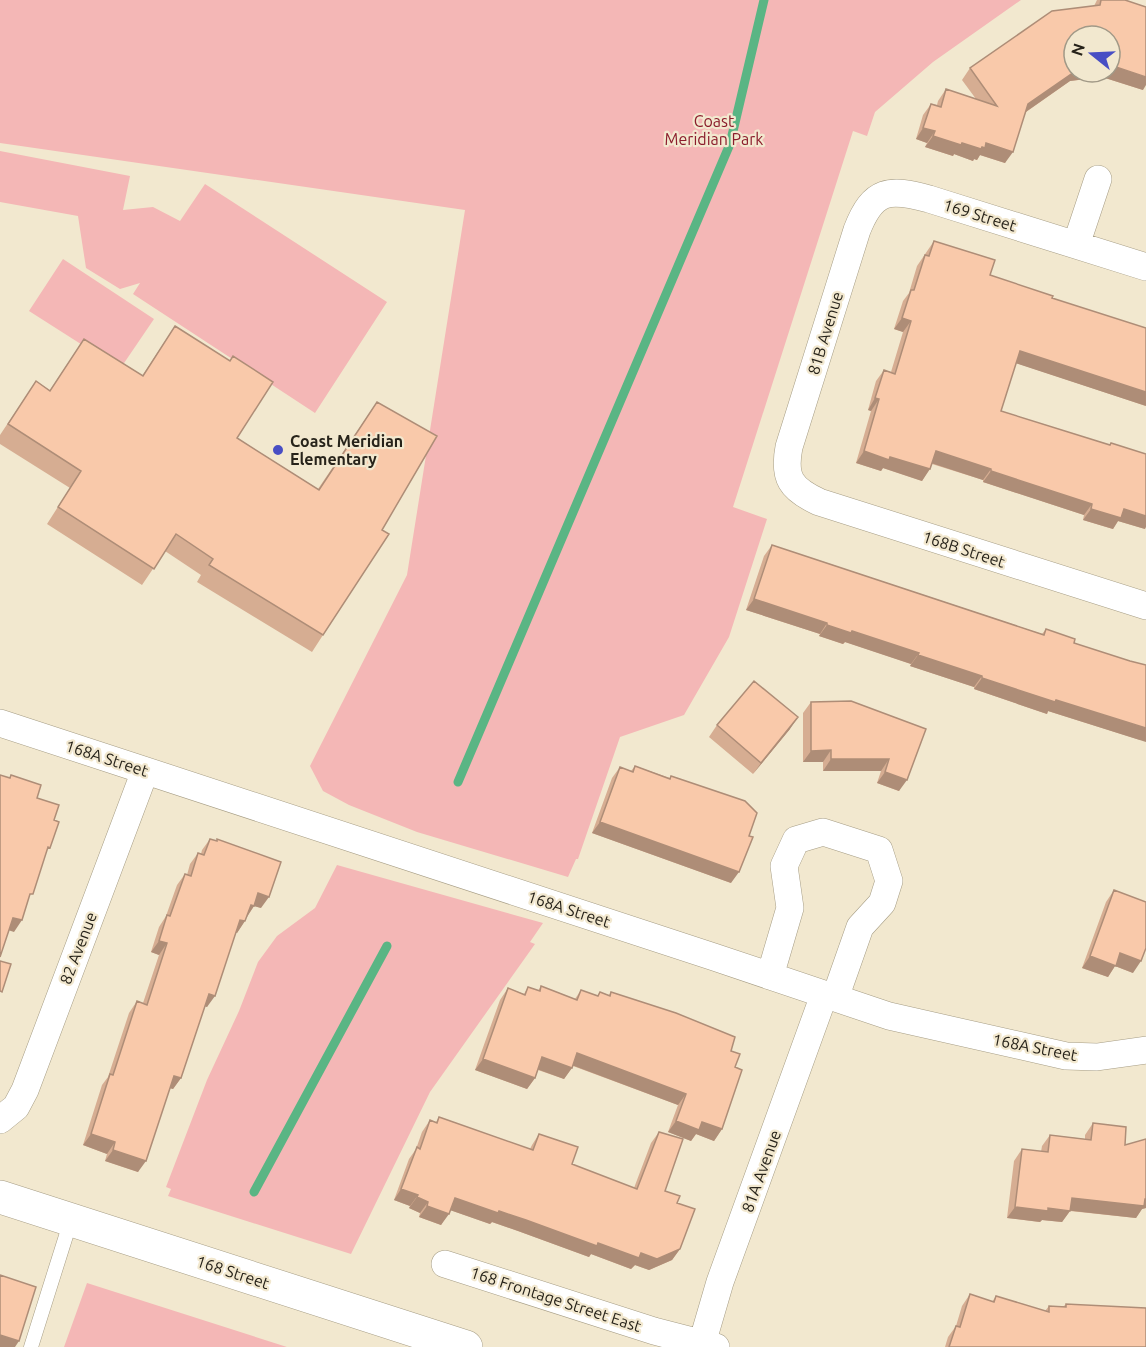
<svg xmlns="http://www.w3.org/2000/svg" width="1146" height="1347" viewBox="0 0 1146 1347" font-family="Ubuntu,sans-serif">
	<style>
		.green { fill: #f4b7b6 }
		.lines { fill: none; stroke-linecap: round; stroke-linejoin: round }
		.stream { stroke: #5ab584; stroke-width: 9 }
		.lane-casing { stroke: #a69d85; stroke-width: 15 }
		.street-casing { stroke: #a69d85; stroke-width: 28 }
		.secondary-casing { stroke: #a69d85; stroke-width: 34 }
		.lane { stroke: #fff; stroke-width: 14 }
		.street { stroke: #fff; stroke-width: 27 }
		.secondary { stroke: #fff; stroke-width: 33 }
		.wall { fill: #d6ad92 }
		.shaded-wall { fill: #ae8d77 }
		.building { fill: #f9c9aa; stroke: #ae8d77; stroke-width: 1.5 }
		.poi-dot { fill: #484ec4; stroke: #f2e8cf; stroke-width: 2 }
		.labels { text-anchor: middle; stroke-width: 4.5; stroke-linejoin: round; paint-order: stroke }
		.park-label { font-size: 16px; fill: #8b1d2c; stroke: #f2e8cf }
		.street-label { font-size: 16px; fill: #27231a; stroke: #f2e8cf }
		.poi-label { font-size: 16px; font-weight: bold; fill: #27231a; stroke: #f2e8cf; text-anchor: start }
	</style>
	<rect width="100%" height="100%" fill="#f2e8cf"/>
	<path class="green" d="M0 0H1021L933 62 875 112 867 136 853 131 733 507 767 519 729 637 684 715 620 737 578 859H576L568 877 417 832 349 805 323 791 310 766 407 575 465 210 0 143Z
		M0 151 130 176 123 210 153 207 180 221 205 184 387 302 315 413 133 294 140 283 120 289 86 268 78 216 0 202Z
		M63 259 154 319 120 369 29 311Z
		M337 865 543 923 530 942 535 944 430 1092 351 1254 168 1196 171 1189 166 1187 207 1080 239 1011 258 962 277 936 315 908Z
		M87 1283 287 1347H64Z"/>
	<g class="lines">
		<path class="stream" d="M458 782 730 144 764 0
			M254 1192 387 946"/>
		<defs>
			<path id="lane" d="M31 1347 71 1220"/>
			<path id="street" d="M1076 245 1098 179
				M1146 267 929 199C889 188 873 189 857 230L789 447C783 478 791 489 819 502L1146 606
				M0 723 714 957 889 1016 1066 1056 1097 1057 1146 1050
				M770 976 790 908 784 866 796 840 823 832 879 850 889 881 882 903 860 927 835 998
				M0 1120 16 1107 25 1090 145 771
				M445 1264 654 1331 716 1347
				M701 1347 720 1282 824 995"/>
			<path id="secondary" d="M0 1197 466 1347"/>
		</defs>
		<use href="#lane" class="lane-casing"/>
		<use href="#street" class="street-casing"/>
		<use href="#secondary" class="secondary-casing"/>
		<use href="#lane" class="lane"/>
		<use href="#street" class="street"/>
		<use href="#secondary" class="secondary"/>
	</g>
	<path class="wall" d="M1097 0H1125L1143 90 1102 77 1070 81 1026 112 1005 163 980 155 977 160 974 159 973 161 954 154 953 156 925 147 927 143 916 139 923 115 931 104 937 105 938 101 946 89 976 99 962 80 970 68 1094 6Z
		M934 241 990 275 1052 298 1146 406 1016 363 1001 411 1110 445 1111 443 1145 529 1118 521 1113 529 1083 520 1084 515 983 482V480L932 464 922 481 883 468 881 471 856 463 871 411 868 410 876 381 884 370 891 372 903 332 894 329 903 301 909 293 917 266Z
		M175 326 237 438 318 489 377 402 382 530 323 635 312 652 197 582 201 575 165 551 142 585 47 524 70 488 0 444V435L36 381 50 390 84 339 142 376Z
		M772 545 1042 634 1046 629 1074 643 1140 740 1048 711 1047 714 974 689V687L910 666 911 664 845 642 843 644 819 636 820 634 746 610 764 556Z
		M811 702 926 729 899 791 877 783 881 771H823V762H803V713Z
		M717 725 790 729 753 774 709 737Z
		M635 766 670 778 671 776 731 883 592 833 612 778 620 767 631 771Z
		M210 839 261 908 254 906 237 933 236 932 207 1007 205 1006 181 1078 173 1089 170 1088 138 1172 105 1161 107 1154 83 1145 102 1085 108 1077 129 1013 137 1001 143 1003 159 955 151 952 159 927 166 916 177 885 185 874 187 875 190 864 198 853 201 854 202 850Z
		M1114 890 1133 973 1115 966 1108 977 1082 968 1106 902Z
		M541 986 575 999 581 990 597 996 600 992 609 995 611 992 731 1051 735 1067 722 1129 714 1141 696 1134 691 1141 668 1132 678 1105 573 1066 564 1079 538 1070 535 1078 527 1089 475 1070 500 1000 508 988 524 994 528 987 538 991Z
		M439 1117 530 1149 532 1145 539 1134 572 1164 634 1188 651 1143 659 1132 665 1191 677 1203 680 1249 672 1260 649 1270 635 1265 631 1269 591 1254 589 1257 518 1231 492 1222 490 1224 450 1210 441 1225 419 1217 420 1213 409 1208 410 1206 394 1200 409 1159 416 1149 422 1132 430 1120 436 1122Z
		M1093 1123 1125 1145 1146 1139V1208L1142 1209 1136 1218 1070 1211 1062 1222 1042 1220 1040 1222 1007 1218 1014 1161 1022 1149 1041 1152 1042 1146 1050 1135 1085 1139V1135Z
		M970 1294 992 1302 996 1296 1045 1311 1049 1306H1064L1066 1304 1146 1347H945L948 1337 956 1326 962 1306Z"/>
	<path class="shaded-wall" d="M1110 65 1146 77V85L1143 90 1102 77 1070 81 1020 116 1028 104 1074 72H1110Z
		M923 128 935 131 927 143 916 139Z
		M933 136 962 143H986L1013 152 1005 163 980 155 977 160 974 159 973 161 954 154 953 156 925 147Z
		M902 318 911 321 903 332 894 329Z
		M1020 351 1146 392V406L1012 362Z
		M875 398 879 399 871 411 868 410Z
		M864 451 890 457 930 469 922 481 883 468 881 471 856 463Z
		M936 451 991 469 983 480 928 462Z
		M991 471 1092 504 1084 515 983 482Z
		M1091 509H1124L1146 516V527L1145 529 1118 521 1113 529 1083 520Z
		M754 599 827 623 820 634 746 610Z
		M827 625 852 631 919 653 911 664 845 642 843 644 819 636Z
		M918 655 982 676 974 687 910 666Z
		M982 678 1056 700 1146 728V742L1048 711 1047 714 974 689Z
		M798 717 790 729 753 774 761 763Z
		M831 750 823 762H803L811 751Z
		M831 759H889L881 771H823Z
		M885 772 907 780 899 791 877 783Z
		M600 822 739 872 731 883 592 833Z
		M258 893 269 897 261 908 250 905Z
		M251 905 254 906 246 918Z
		M13 918 22 920 14 932 5 929Z
		M240 920 245 921 237 933 232 931Z
		M159 941 167 943 159 955 151 952Z
		M1120 953 1141 961 1133 973 1115 966 1108 977 1082 968 1090 956Z
		M209 994 215 996 207 1007 201 1005Z
		M577 1053 686 1094 678 1105 569 1064Z
		M542 1057 572 1068 564 1079 534 1068Z
		M483 1059 535 1078 527 1089 475 1070Z
		M174 1076 181 1078 173 1089 166 1087Z
		M676 1121 702 1122 722 1129 714 1141 696 1134 691 1141 668 1132Z
		M91 1134 115 1142 107 1154 83 1145Z
		M113 1150 146 1161 138 1172 105 1161Z
		M401 1189 418 1195 410 1206 394 1200Z
		M417 1197 428 1202 420 1213 409 1208Z
		M455 1198 499 1211 598 1243 641 1253 680 1249 672 1260 649 1270 635 1265 631 1269 591 1254 589 1257 518 1231 492 1222 490 1224 447 1209Z
		M1072 1198 1146 1199V1208L1142 1209 1136 1218 1064 1210Z
		M427 1206 449 1214 441 1225 419 1217Z
		M1015 1207 1048 1208 1070 1211 1062 1222 1042 1220 1040 1222 1007 1218Z
		M0 1335 19 1341 15 1347H0Z"/>
	<path class="building" d="M1101 0H1125L1146 7V77L1110 65V36H1074V72L1028 104 1013 152 986 143 985 148 982 147 981 149 962 143 961 145 933 136 935 131 923 128 931 104 941 107 946 89 997 106 970 68 1052 11 1100 5Z
		M934 241 995 260 990 275 1053 296 1052 298 1146 328V392L1020 351 1001 411 1110 445 1111 443 1146 454V516L1124 509 1121 518 1091 509 1092 504 991 471V469L936 451 930 469 890 457 889 460 864 451 879 399 875 398 884 370 895 374 911 321 902 318 911 290H914L925 255 929 256Z
		M175 326 230 361 233 356 273 382 237 438 319 490 377 402 437 436 382 530 389 534 323 635 209 565 213 559 176 534 154 569 58 507 81 471 8 424 36 381 50 391 84 339 143 376Z
		M772 545 1044 635 1046 629 1075 639 1074 643 1130 661 1146 665V728L1056 700 1055 702 982 678V676L918 655 919 653 852 631 851 633 827 625V623L754 599Z
		M754 681 798 717 761 763 717 725Z
		M851 701 926 729 907 780 885 772 889 759H831V750L811 751V702Z
		M635 766 670 779 671 776 745 801 757 813 749 836 753 837 739 872 600 822 620 767 633 772Z
		M0 775 10 778 11 775 41 785 37 798 59 805 54 820 59 822 50 848 48 847 33 894H30L22 920 13 918 0 957Z
		M210 839 217 841V839L281 862 269 897 258 893 254 906 251 905 245 921 240 920 215 996 209 994 181 1078 174 1076 146 1161 113 1150 115 1142 91 1134 110 1074 113 1075 137 1001 147 1005 167 943 159 941 167 915 170 916 185 874 191 876 198 853 204 855Z
		M1114 890 1146 902V948L1141 961 1120 953 1116 966 1090 956Z
		M0 961 11 964 2 992 0 991Z
		M541 986 577 1000 581 990 598 996 600 992 610 996 611 992 676 1013 735 1037 731 1051 740 1054 735 1067 742 1070 722 1129 702 1122 699 1130 676 1121 686 1094 577 1053 572 1068 542 1057 535 1078 483 1059 508 988 525 995 528 987 540 991Z
		M439 1117 533 1150 539 1134 578 1147 572 1164 637 1189 659 1132 683 1139 665 1191 680 1196 677 1203 695 1209 680 1249 657 1259 641 1253 639 1258 598 1243 597 1246 526 1220 499 1211 498 1213 455 1198 449 1214 427 1206 428 1202 417 1197 418 1195 401 1189 417 1147 420 1149 430 1120 437 1123Z
		M1093 1123 1126 1127 1125 1145 1146 1139V1199H1145L1144 1206 1072 1198 1070 1211 1048 1208V1211L1015 1207 1022 1149 1048 1152 1050 1135 1091 1140Z
		M0 1275 36 1287 19 1341 0 1335Z
		M970 1294 994 1302 996 1296 1049 1312V1306L1066 1307V1304L1146 1308V1347H949L956 1326 960 1327Z"/>
	<circle class="poi-dot" cx="278" cy="450" r="6"/>
	<g class="labels">
		<g class="park-label">
			<text x="714" y="127">Coast<tspan x="714" dy="18">Meridian Park</tspan></text>
		</g>
		<g class="street-label">
			<text transform="translate(980 215) rotate(17)" y="6">169 Street</text>
			<text transform="translate(825 333) rotate(-73)" y="6">81B Avenue</text>
			<text transform="translate(964 549) rotate(18)" y="6">168B Street</text>
			<text transform="translate(107 758) rotate(18)" y="6">168A Street</text>
			<text transform="translate(569 909) rotate(18)" y="6">168A Street</text>
			<text transform="translate(78 948) rotate(-69)" y="6">82 Avenue</text>
			<text transform="translate(1035 1047) rotate(11)" y="6">168A Street</text>
			<text transform="translate(761 1171) rotate(-70)" y="6">81A Avenue</text>
			<text transform="translate(233 1272) rotate(18)" y="6">168 Street</text>
			<text transform="translate(556 1299) rotate(18)" y="6">168 Frontage Street East</text>
		</g>
		<g class="poi-label">
			<text x="290" y="447">Coast Meridian<tspan x="290" dy="18">Elementary</tspan></text>
		</g>
	</g>
	<g transform="translate(1092 54) rotate(288)"><circle r="28" fill="#f2e8cf" stroke="#a19987" stroke-width="1.5"/>
	<path d="M0-4.5L10 22L0 15L-10 22Z" fill="#484ec4"/>
	<text y="-9" font-size="16" font-weight="bold" text-anchor="middle" fill="#27231a">N</text>
	</g>
</svg>
